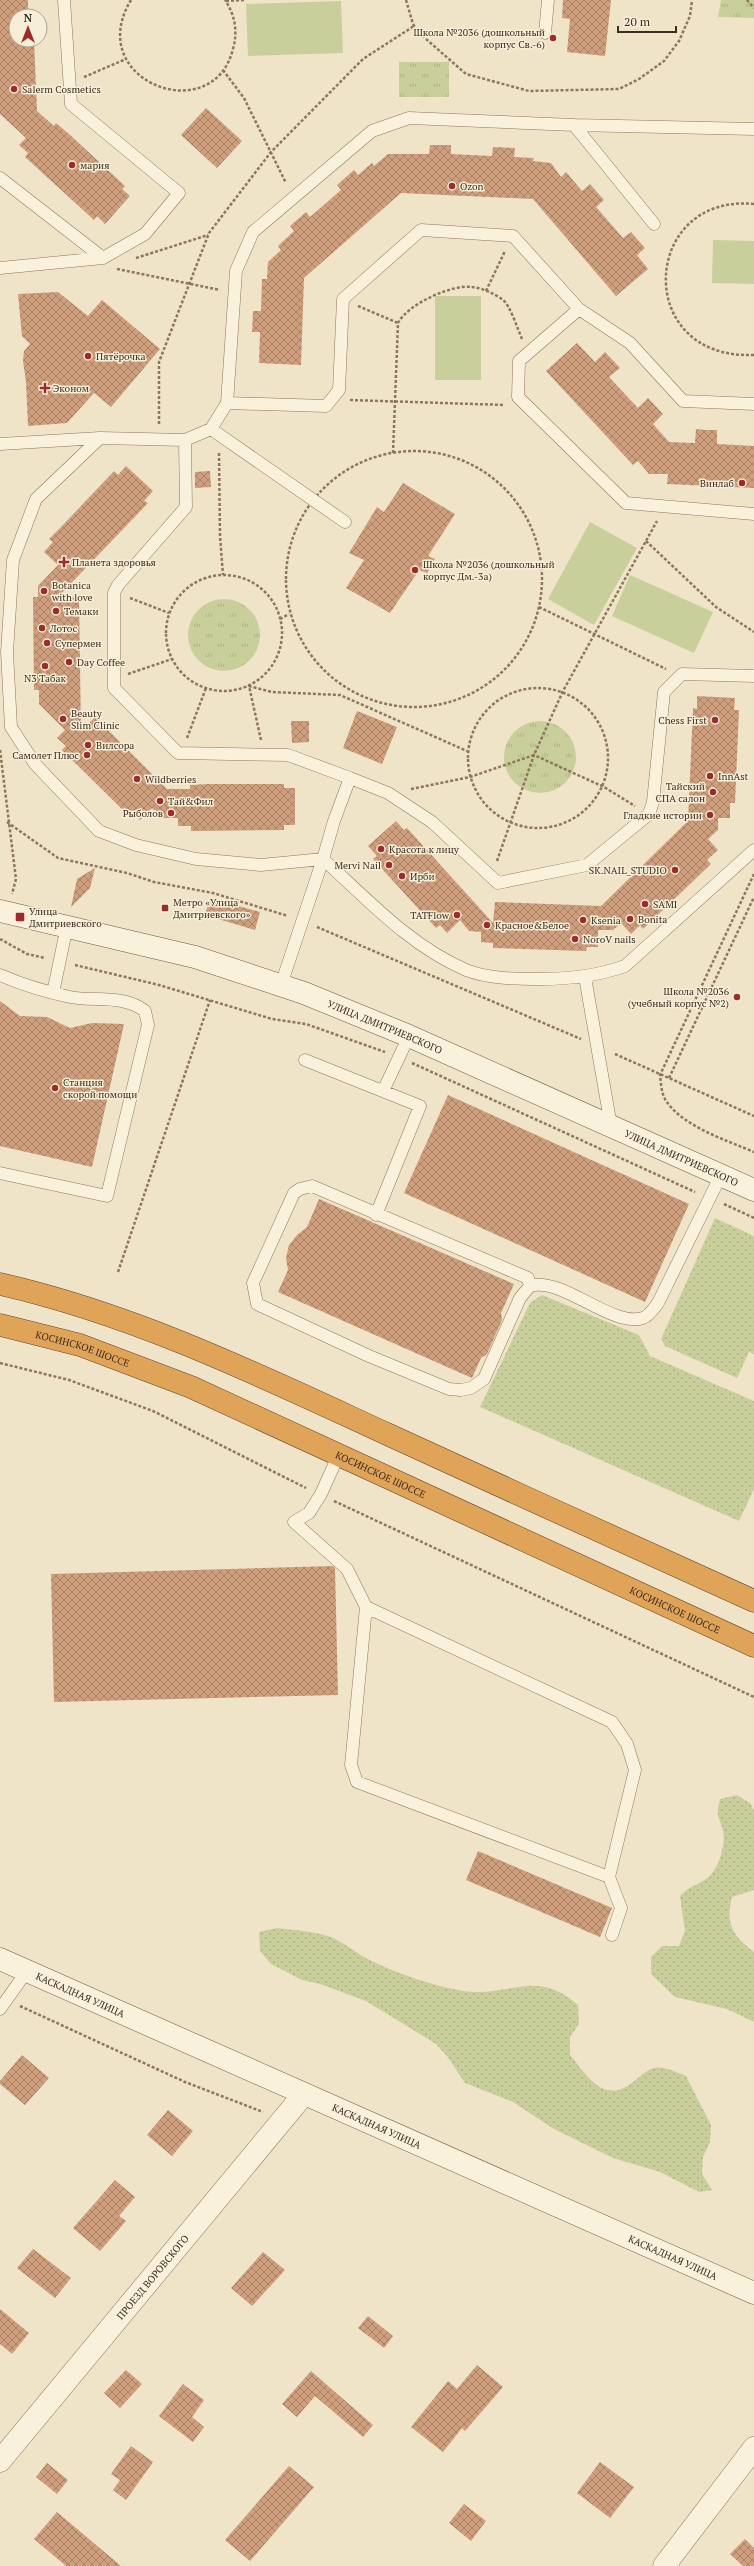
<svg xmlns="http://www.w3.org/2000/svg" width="754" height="2566" viewBox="0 0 754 2566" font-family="'PT Serif',serif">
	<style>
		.grass { fill: url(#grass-dots) }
		.park { fill: url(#park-tufts) }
		.pitch { fill: #c9cf9b }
		.building { fill: url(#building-cross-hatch) }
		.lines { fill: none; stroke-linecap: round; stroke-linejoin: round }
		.lane-casing { stroke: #8d765c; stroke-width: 13 }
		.street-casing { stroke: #8d765c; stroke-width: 23 }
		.secondary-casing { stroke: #6f573f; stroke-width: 23 }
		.highway-casing { stroke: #5b4430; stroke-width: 23 }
		.path { stroke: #8d765c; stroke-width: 2.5; stroke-dasharray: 3 2; stroke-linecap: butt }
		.lane { stroke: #faf1dc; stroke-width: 12 }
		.street { stroke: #faf1dc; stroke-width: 22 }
		.secondary { stroke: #faf1dc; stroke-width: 22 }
		.highway { stroke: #e0a458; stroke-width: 22 }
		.poi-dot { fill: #9e2a2b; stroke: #f7eed8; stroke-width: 1.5 }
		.labels { text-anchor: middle; stroke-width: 3; stroke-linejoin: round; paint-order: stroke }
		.poi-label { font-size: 10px; fill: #3d2e20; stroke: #f7eed8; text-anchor: start }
		.street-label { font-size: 10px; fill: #3d2e20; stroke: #f7eed8 }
	</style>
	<defs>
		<pattern id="grass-dots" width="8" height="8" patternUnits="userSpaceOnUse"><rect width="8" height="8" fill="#c9cf9b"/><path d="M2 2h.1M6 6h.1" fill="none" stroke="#aeb285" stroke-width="1.8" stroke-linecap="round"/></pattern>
		<pattern id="park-tufts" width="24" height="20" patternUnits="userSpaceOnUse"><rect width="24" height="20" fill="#c9cf9b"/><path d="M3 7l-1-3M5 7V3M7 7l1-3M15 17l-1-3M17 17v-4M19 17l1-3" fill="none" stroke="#aeb285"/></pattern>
		<pattern id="building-cross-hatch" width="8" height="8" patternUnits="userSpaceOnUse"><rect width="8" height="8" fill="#cf9f7d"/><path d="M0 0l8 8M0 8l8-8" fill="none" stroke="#a98266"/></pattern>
	</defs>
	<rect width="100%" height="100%" fill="#f0e4c8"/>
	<path class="grass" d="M715 1218 754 1236V1354L749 1352 737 1378 665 1346 661 1339Z
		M542 1295 639 1335 650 1356 754 1401V1489L739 1521 480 1407 530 1303Z
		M737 1795 751 1804 754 1811V1890L732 1897C725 1924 733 1936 754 1952V2022L727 2009 675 1997 651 1974V1957L662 1946H679L685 1931 680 1896C690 1886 695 1886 706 1879 718 1871 726 1846 723 1831 719 1813 715 1821 720 1799Z
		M277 1928C293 1930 312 1931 328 1936 345 1942 359 1956 376 1963 402 1975 434 1986 463 1991 509 1998 536 1967 578 2005L579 2024 570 2037V2055C579 2065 593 2088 608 2090 627 2094 636 2076 651 2069 661 2064 676 2072 686 2076L711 2125 710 2142 703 2157 702 2174 712 2190 699 2192 660 2172 613 2158 554 2129 513 2102 465 2083 447 2056 436 2044 366 2001 320 1984 302 1980 271 1964 260 1951 259 1932Z"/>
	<path class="park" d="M721 0H754V18L718 17Z
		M399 62H449V97H399Z
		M188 635a36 36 0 1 1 72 0a36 36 0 1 1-72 0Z
		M504 757a36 36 0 1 1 72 0a36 36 0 1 1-72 0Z"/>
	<path class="pitch" d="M341 1 343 53 248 56 246 4Z
		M713 240 754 241V284L712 283Z
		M435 296H481V380H435Z
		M590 522 637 548 594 625 548 599Z
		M630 575 713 612 694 653 612 616Z"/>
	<path class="building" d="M0 0H28V9H32V16H16V40H34L37 111 54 126 56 123 69 134 125 186 122 189 130 196 105 224 97 216 94 220 25 157 28 153 19 145 26 138 0 114Z
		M563 0H611L605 56 567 52 570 19 562 18Z
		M206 108 242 141 217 168 181 135Z
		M430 145H451V154L492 156 493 147 515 148 514 157 534 158 533 161 551 163 561 177 566 172 582 191 590 184 604 200 596 207 623 238 631 232 645 248 637 255 648 269 616 296 533 199 401 193 304 278 301 365 259 363 260 332H252L253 311H261L262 279H267L268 262 281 250 278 246 294 231 290 226 306 212 310 217 341 190 337 185 354 170 358 175 372 163 374 166 388 154H429Z
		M58 292 88 316 102 300 160 349 111 407 94 393 67 423 28 426 26 382 23 361 24 351 30 344 22 336 18 294Z
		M577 343 595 362 605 352 620 368 609 377 638 408 648 398 663 414 653 424 669 442 695 443 696 429 706 430H717V444L754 446V488L667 484 668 474H649L638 461 633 465 546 371Z
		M126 466 153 491 144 501 148 503 58 597H79L81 732 95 717 167 789H190V785L208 784H284V788H295V825H284V830L191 831V826H178V818H162L152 808 140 820 132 812 129 816 62 750 66 746 57 738 65 730 39 704V690H34L33 597H38V586L58 565 44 552 53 542 49 539 62 526 114 471 118 475Z
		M210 471 211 487 195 488V472Z
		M403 483 455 514 428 556 435 559 427 573 419 570 390 613 346 588 364 560 349 553 377 507 384 512Z
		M697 696 735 698 734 710H739L735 803H730V818H718V830L708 839 718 850 707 860 711 864 643 929 640 925 631 934 621 923 613 930H598V947H587L586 951 493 948V943L481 942V932L469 931 460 920 447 933 440 925 436 928 373 859 377 856 368 846 396 821 404 830 407 828 493 923 495 902 601 906 688 821 693 708 697 709Z
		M357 711 397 727 382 764 343 748Z
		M291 721H309V742L292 743Z
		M95 868 90 888 71 907 77 879Z
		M210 898 260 912 255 930 205 915Z
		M0 1001 20 1016 47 1017 70 1028 92 1023 124 1024 92 1167 0 1146Z
		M448 1095 689 1204 645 1302 404 1193Z
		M319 1199 514 1284 501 1313 502 1320 487 1354 481 1358 472 1378 278 1292 288 1270 286 1258 289 1245 297 1235 307 1227Z
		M333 1566 335 1568 338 1695 54 1702 51 1574Z
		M478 1851 612 1908 600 1937 466 1880Z
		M22 2055 49 2078 25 2105 0 2084V2081Z
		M168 2110 193 2131 172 2156 147 2135Z
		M115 2180 135 2197 119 2216 126 2221 100 2251 73 2228Z
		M33 2249 71 2278 55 2298 17 2268Z
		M263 2252 285 2270 252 2306 231 2288Z
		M0 2309 29 2333 12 2354 0 2344Z
		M368 2316 393 2336 384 2348 358 2328Z
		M477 2365 503 2387 465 2431 462 2428 443 2452 411 2427 448 2381 457 2389Z
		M126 2370 142 2384 120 2408 104 2393Z
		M311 2371 373 2425 363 2437 315 2396 297 2417 282 2404Z
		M183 2384 204 2400 192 2417 204 2427 193 2442 159 2416Z
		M131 2446 153 2462 126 2500 113 2490 120 2480 111 2474Z
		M600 2462 634 2487 610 2518 577 2493Z
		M47 2463 68 2480 57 2494 36 2477Z
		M289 2466 314 2487 250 2561 225 2540Z
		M464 2504 486 2521 471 2541 449 2523Z
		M57 2512 121 2566H66L34 2539Z
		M745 2539 754 2548V2566H743L730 2554Z"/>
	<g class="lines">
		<defs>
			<path id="lane" d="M545 33 548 0
				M574 125 754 129
				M0 178 103 258 145 234 179 193 71 104 64 0
				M0 268 103 258
				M579 309 519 361 518 397 626 503 754 514
				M227 403 326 406 339 390 343 299 421 230 513 236 579 309 630 343 683 401 754 404
				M211 429 345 522
				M100 438 36 499 13 560 7 652 11 727 35 764 99 831 136 845 196 859 261 865 323 859 334 821 350 778 288 755 178 753 114 688V593L118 585 186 507 185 440
				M0 444 100 438 185 440 211 429 227 403 236 271 253 232 372 131 409 118 574 125 654 224
				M350 778 388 793 432 822 498 883 587 865 649 814 653 802 664 692 682 674 754 676
				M0 975C23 985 46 992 70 997 95 1002 123 994 145 1011L148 1025 107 1196 0 1173
				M585 977 611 1126
				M281 985 323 859C367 899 410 946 466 970 489 979 517 979 541 979 571 979 597 976 625 966L754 850
				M53 993 67 926
				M305 1060 420 1106 376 1215
				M384 1089 409 1036
				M530 1286 528 1278 312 1186 300 1189 294 1193 253 1283 257 1304 369 1356 449 1389 461 1390 471 1388 484 1379 520 1298 530 1286C562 1276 612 1328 643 1318 649 1316 654 1308 658 1303L721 1175
				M339 1454 321 1494 309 1513 294 1522 347 1569 366 1607 612 1722 627 1744 635 1770 609 1877 357 1782 351 1765 366 1607
				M609 1877 621 1908 612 1935
				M0 2009 27 1971"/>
			<g id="street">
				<path id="s1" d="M0 2461 304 2094"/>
				<path d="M664 2566 754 2448"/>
			</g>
			<g id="secondary">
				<path id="s2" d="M0 911 195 957 304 993 409 1036 754 1190"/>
				<path id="s3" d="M0 1959 754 2293"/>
			</g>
			<g id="highway">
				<path d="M0 1284C136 1315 261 1376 387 1434 509 1490 632 1546 754 1601"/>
				<path id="s4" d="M0 1325 80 1345 191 1387 754 1646"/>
			</g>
		</defs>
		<use href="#lane" class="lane-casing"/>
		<use href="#street" class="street-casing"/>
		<use href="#secondary" class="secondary-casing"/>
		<use href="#highway" class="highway-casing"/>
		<path class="path" d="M131 0C82 81 213 130 233 49 238 31 235 15 225 0
			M406 0 413 24 418 32 466 74 529 91 619 89 639 79 664 61 679 41 690 16 692 0
			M747 0 754 8
			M226 1 245 0
			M223 70 244 98 286 183
			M84 77 126 59
			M754 204C641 193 632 360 754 355
			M136 258 208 235
			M117 269 220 290
			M486 291 505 251
			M358 306 398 323
			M350 400 505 405
			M159 424V362L209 233 271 152 363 59 414 26
			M286 579a128 128 0 1 1 256 0a128 128 0 1 1-256 0Z
			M219 453 220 536 223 575
			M393 453 398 323C408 304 452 284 472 287 483 288 495 294 503 300 510 305 518 330 522 339
			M646 541 716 607 754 632
			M166 633a58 58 0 1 1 116 0a58 58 0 1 1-116 0Z
			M130 598 169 613
			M539 607 666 669
			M280 619 289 614
			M128 674 172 659
			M468 758a70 70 0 1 1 140 0a70 70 0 1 1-140 0Z
			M187 738 206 688
			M261 740 249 686 272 692 340 695 467 751
			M0 750 16 879 12 894
			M411 789 470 777 534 755 563 691 657 521
			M7 822 58 858 127 873 154 882 213 893 288 916
			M497 861 534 755 604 787 635 806
			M754 874 660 1075C661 1082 661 1092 665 1099 681 1126 726 1140 754 1152
			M317 927 581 1039
			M0 939 27 954 45 958
			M75 965 159 985 272 1019 306 1024 385 1052
			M615 1054 754 1116
			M412 1063 695 1192
			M669 1078 754 897
			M724 1204 754 1218
			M118 1272 210 1000
			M0 1363 69 1380 153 1411 306 1488
			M334 1501 754 1697
			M20 2006 185 2082 263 2112"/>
		<use href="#lane" class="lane"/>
		<use href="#street" class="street"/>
		<use href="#secondary" class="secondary"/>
		<use href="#highway" class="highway"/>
	</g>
	<g class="poi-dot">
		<circle cx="553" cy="38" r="4"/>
		<circle cx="14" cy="89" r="4"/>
		<circle cx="72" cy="165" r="4"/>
		<circle cx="452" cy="186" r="4"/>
		<circle cx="88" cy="356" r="4"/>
		<path d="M43 382h4v4h4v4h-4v4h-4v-4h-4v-4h4z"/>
		<circle cx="742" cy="483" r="4"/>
		<path d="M62 556h4v4h4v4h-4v4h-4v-4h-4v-4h4z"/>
		<circle cx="415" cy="570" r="4"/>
		<circle cx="44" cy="591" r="4"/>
		<circle cx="56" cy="611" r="4"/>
		<circle cx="42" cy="628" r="4"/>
		<circle cx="47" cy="643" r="4"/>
		<circle cx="69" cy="662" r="4"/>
		<circle cx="45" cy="666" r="4"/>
		<circle cx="63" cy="719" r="4"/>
		<circle cx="715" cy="720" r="4"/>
		<circle cx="88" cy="745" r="4"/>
		<circle cx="87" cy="755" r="4"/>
		<circle cx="710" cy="776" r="4"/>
		<circle cx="137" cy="779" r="4"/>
		<circle cx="713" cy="792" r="4"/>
		<circle cx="160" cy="801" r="4"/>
		<circle cx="171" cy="813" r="4"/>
		<circle cx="710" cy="815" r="4"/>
		<circle cx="381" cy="849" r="4"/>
		<circle cx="389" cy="865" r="4"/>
		<circle cx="675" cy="870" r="4"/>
		<circle cx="402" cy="876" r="4"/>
		<circle cx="645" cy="904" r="4"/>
		<rect x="161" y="904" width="8" height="8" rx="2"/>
		<circle cx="457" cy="915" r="4"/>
		<rect x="15" y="912" width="10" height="10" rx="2"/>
		<circle cx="630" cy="919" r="4"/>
		<circle cx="583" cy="920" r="4"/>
		<circle cx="487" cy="925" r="4"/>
		<circle cx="575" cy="939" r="4"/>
		<circle cx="737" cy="997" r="4"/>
		<circle cx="55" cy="1088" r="4"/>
	</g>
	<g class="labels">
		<g class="poi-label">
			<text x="545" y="36" text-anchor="end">Школа №2036 (дошкольный<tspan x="545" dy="12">корпус Св.-6)</tspan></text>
			<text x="22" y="93">Salerm Cosmetics</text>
			<text x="80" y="169">мария</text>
			<text x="460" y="190">Ozon</text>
			<text x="96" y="360">Пятёрочка</text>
			<text x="53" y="392">Эконом</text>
			<text x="734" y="487" text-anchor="end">Винлаб</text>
			<text x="72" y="566">Планета здоровья</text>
			<text x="423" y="568">Школа №2036 (дошкольный<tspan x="423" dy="12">корпус Дм.-3а)</tspan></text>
			<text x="52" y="589">Botanica<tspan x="52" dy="12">with love</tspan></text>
			<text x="64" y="615">Темаки</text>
			<text x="50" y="632">Лотос</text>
			<text x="55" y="647">Супермен</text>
			<text x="77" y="666">Day Coffee</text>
			<text x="45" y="682" text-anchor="middle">N3 Табак</text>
			<text x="71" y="717">Beauty<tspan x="71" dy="12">Slim Clinic</tspan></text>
			<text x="707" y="724" text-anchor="end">Chess First</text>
			<text x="96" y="749">Вилсора</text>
			<text x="79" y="759" text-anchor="end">Самолет Плюс</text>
			<text x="718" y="780">InnAst</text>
			<text x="145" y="783">Wildberries</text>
			<text x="705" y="790" text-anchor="end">Тайский<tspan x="705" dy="12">СПА салон</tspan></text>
			<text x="168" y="805">Тай&amp;Фил</text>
			<text x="163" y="817" text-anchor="end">Рыболов</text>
			<text x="702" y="819" text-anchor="end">Гладкие истории</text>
			<text x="389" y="853">Красота к лицу</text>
			<text x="381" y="869" text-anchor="end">Mervi Nail</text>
			<text x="667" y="874" text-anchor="end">SK.NAIL_STUDIO</text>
			<text x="410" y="880">Ирби</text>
			<text x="173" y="906">Метро «Улица<tspan x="173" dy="12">Дмитриевского»</tspan></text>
			<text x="653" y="908">SAMI</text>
			<text x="29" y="915">Улица<tspan x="29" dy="12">Дмитриевского</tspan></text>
			<text x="449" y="919" text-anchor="end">TATFlow</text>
			<text x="638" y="923">Bonita</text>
			<text x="591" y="924">Ksenia</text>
			<text x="495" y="929">Красное&amp;Белое</text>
			<text x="583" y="943">NoroV nails</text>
			<text x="729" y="995" text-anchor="end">Школа №2036<tspan x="729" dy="12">(учебный корпус №2)</tspan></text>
			<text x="63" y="1086">Станция<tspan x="63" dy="12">скорой помощи</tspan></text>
		</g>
		<g class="street-label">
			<text dy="4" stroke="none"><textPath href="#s2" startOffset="403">УЛИЦА ДМИТРИЕВСКОГО</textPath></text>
			<text dy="4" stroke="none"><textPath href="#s2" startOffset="727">УЛИЦА ДМИТРИЕВСКОГО</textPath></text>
			<text dy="4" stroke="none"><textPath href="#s4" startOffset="86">КОСИНСКОЕ ШОССЕ</textPath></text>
			<text dy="4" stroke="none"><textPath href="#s4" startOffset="410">КОСИНСКОЕ ШОССЕ</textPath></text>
			<text dy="4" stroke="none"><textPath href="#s4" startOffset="734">КОСИНСКОЕ ШОССЕ</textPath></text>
			<text dy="4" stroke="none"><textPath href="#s3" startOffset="88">КАСКАДНАЯ УЛИЦА</textPath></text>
			<text dy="4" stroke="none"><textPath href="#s3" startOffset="412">КАСКАДНАЯ УЛИЦА</textPath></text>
			<text dy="4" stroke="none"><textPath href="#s3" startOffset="736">КАСКАДНАЯ УЛИЦА</textPath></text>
			<text dy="4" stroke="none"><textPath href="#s1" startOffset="239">ПРОЕЗД ВОРОВСКОГО</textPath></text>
		</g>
	</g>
	<g transform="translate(28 28)"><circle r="19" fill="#f7eed8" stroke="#ada18e"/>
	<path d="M0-3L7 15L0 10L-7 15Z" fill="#9e2a2b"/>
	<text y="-6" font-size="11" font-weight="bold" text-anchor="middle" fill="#3d2e20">N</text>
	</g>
	<path d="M618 26v6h58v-6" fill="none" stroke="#3d2e20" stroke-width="2"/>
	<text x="624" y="26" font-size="12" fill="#3d2e20" stroke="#f7eed8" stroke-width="3" paint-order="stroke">20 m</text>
</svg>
